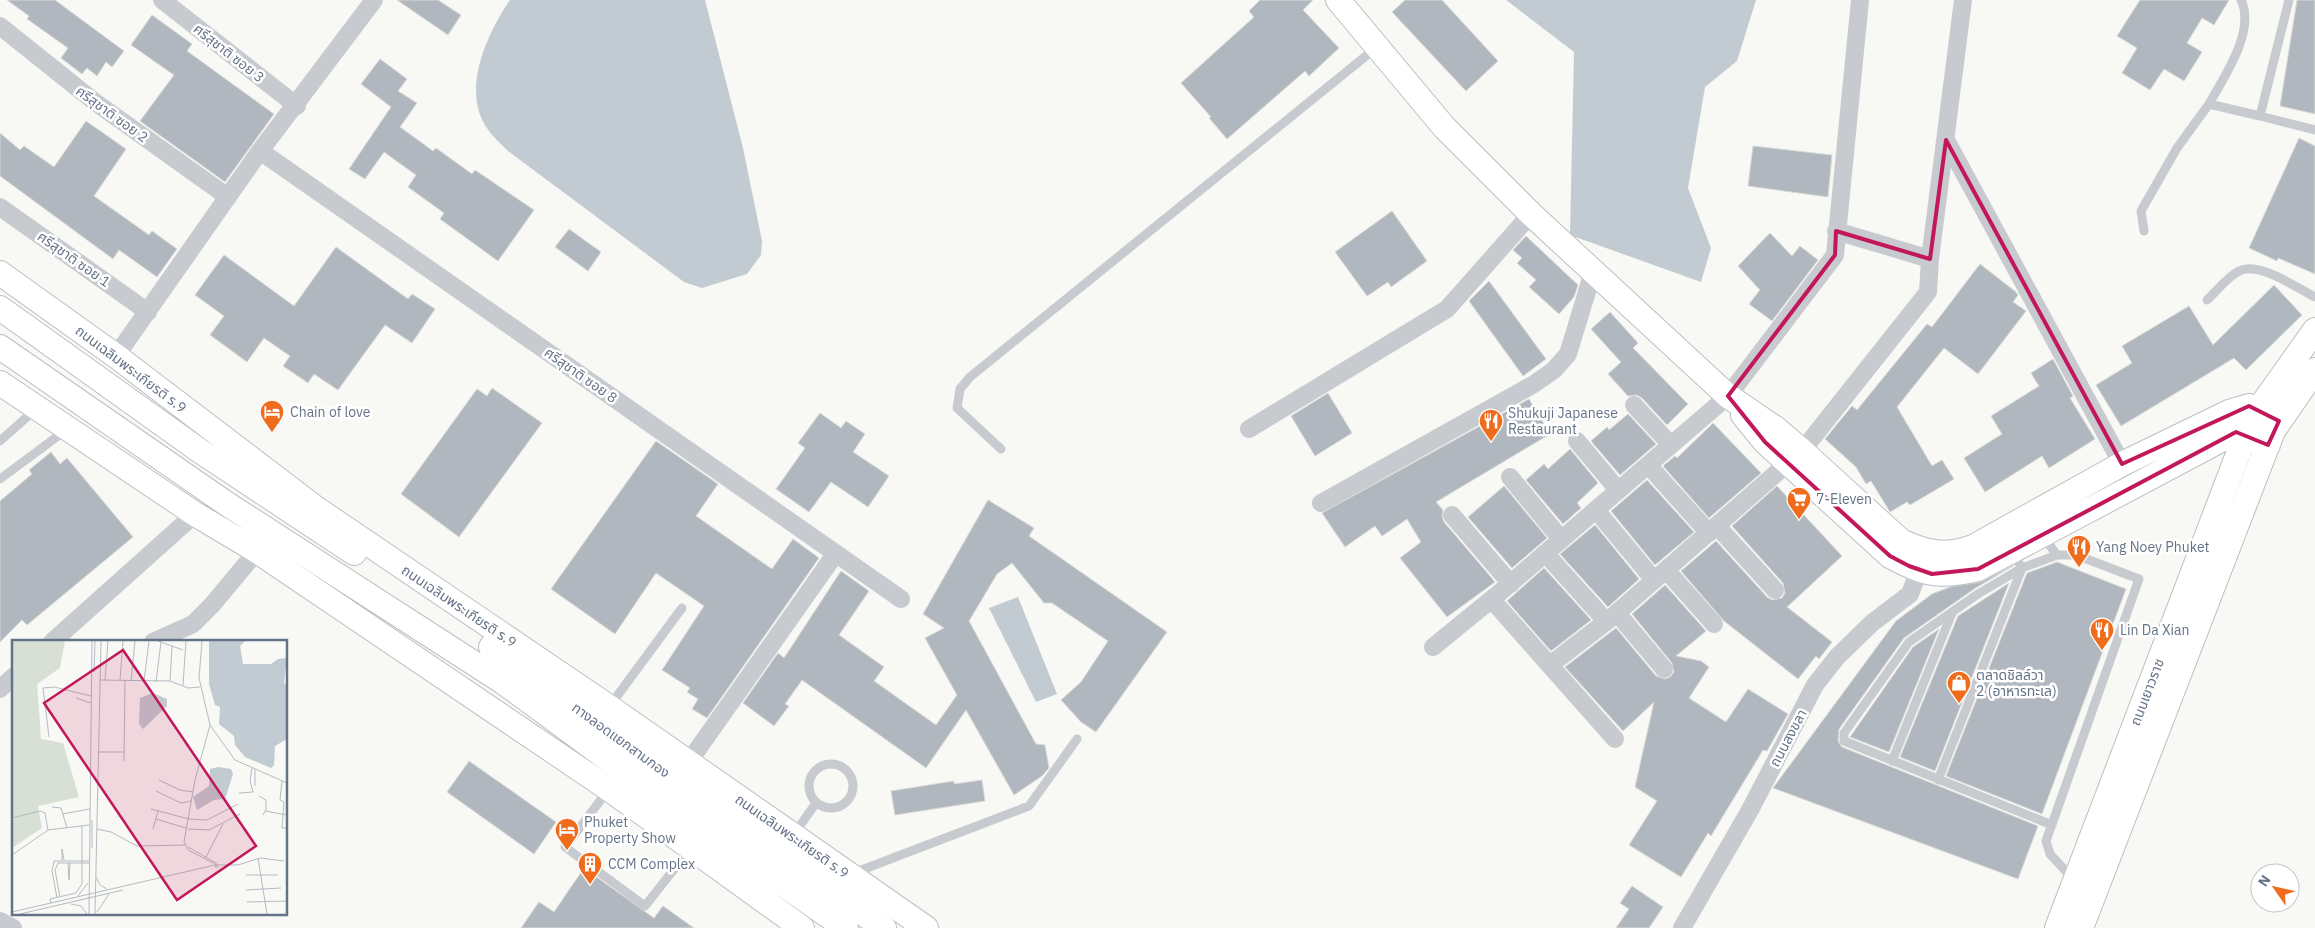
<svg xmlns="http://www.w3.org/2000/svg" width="2315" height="928" viewBox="0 0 2315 928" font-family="'IBM Plex Sans','Noto Sans Thai',sans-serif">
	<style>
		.water { fill: #c2cbd1 }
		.building { fill: #b0b7be; stroke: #d9dad7 }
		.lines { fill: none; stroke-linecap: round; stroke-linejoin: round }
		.secondary-casing { stroke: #bcbfc5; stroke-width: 26 }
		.lane { stroke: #c7cace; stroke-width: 9 }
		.street { stroke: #c7cace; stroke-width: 18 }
		.secondary { stroke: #fff; stroke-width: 24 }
		.marked { fill: none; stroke: #c2185b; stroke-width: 4; stroke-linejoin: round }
		.labels { text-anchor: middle; stroke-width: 5; stroke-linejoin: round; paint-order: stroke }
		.street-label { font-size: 14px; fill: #657388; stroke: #fff }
		.poi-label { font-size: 14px; fill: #657388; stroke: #fff; text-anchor: start }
		.inset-road { fill: none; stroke: #b4bbc2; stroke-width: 1 }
		.view { fill: #c2185b; fill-opacity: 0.15; stroke: #c2185b; stroke-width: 2.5 }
		.inset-edge { fill: none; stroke: #657388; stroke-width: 2.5 }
	</style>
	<rect width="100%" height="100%" fill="#f8f8f5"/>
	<path class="water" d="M510 0H705L743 148 762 241 761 255 747 274 702 288 684 282 508 151C500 143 490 134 485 125 462 87 488 32 510 0Z
		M1506 0H1756L1737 61 1705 87 1688 188 1711 248 1701 282 1570 235 1574 52Z
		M1018 597 1057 694 1036 702 989 608Z"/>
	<path class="building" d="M7 0H55L124 51 112 67 106 62 97 76 87 68 82 74 61 58 68 48 27 19 29 16Z
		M397 0H438L461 15 448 35Z
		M1260 0H1313L1303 10 1339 48 1309 76 1305 71 1227 139 1209 118 1211 117 1181 83 1254 17 1249 11Z
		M1405 0H1442L1498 61 1466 91 1392 12Z
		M2140 0H2229L2214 25 2202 18 2187 43 2202 52 2184 81 2164 69 2150 90 2122 73 2137 48 2117 36Z
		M2297 0H2315V114L2280 106Z
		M152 15 192 44 187 51 274 114 225 182 140 121 174 75 131 45Z
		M380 59 407 79 398 91 417 103 400 127 433 151 436 148 472 174 475 170 534 210 498 261 440 219 444 213 408 187 416 175 384 152 365 179 349 169 391 107 361 84Z
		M86 121 126 149 94 196 149 235 152 231 177 249 157 277 119 250 113 259 0 176V133L20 150 24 146 54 167Z
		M2299 138 2315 146V274L2278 258 2277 261 2249 248Z
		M1753 146 1832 155 1828 197 1748 186Z
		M1392 211 1427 261 1391 287 1388 282 1367 296 1335 252Z
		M569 229 601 252 588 271 555 247Z
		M1770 233 1792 256 1800 246 1818 260 1772 321 1749 304 1760 290 1738 266Z
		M1526 236 1578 285 1574 297 1559 314 1529 287 1536 280 1517 263 1522 258 1513 250Z
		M336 247 408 299 412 294 435 309 412 343 385 325 338 390 314 374 308 383 283 366 290 356 264 338 247 362 210 335 224 316 195 295 224 255 294 306Z
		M1980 264 2016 292 2018 295 2013 302 2026 311 1978 374 1944 348 1897 407 1932 466 1942 460 1954 479 1910 505 1907 502 1890 512 1871 481 1866 484 1856 467 1825 439 1852 406 1857 410 1927 324 1932 327Z
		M1489 281 1546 359 1523 376 1469 301Z
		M2274 285 2302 315 2246 370 2234 358 2121 426 2096 385 2132 363 2122 346 2189 306 2213 345Z
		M1610 312 1638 343 1633 348 1688 404 1667 425 1642 398 1637 395 1628 396 1608 374 1621 362 1591 329Z
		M2053 359 2073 396 2070 398 2095 439 2049 468 2042 456 1985 492 1964 458 2002 434 1991 416 2039 386 2031 373Z
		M492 388 542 423 459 537 401 494 477 389 487 396Z
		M1328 393 1352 433 1315 456 1291 416Z
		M1529 399 1550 434 1436 502 1443 510 1442 516 1444 522 1495 582 1447 617 1400 558 1421 542 1407 519 1382 536 1375 526 1345 547 1322 513Z
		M820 413 841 428 846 421 865 434 853 452 889 476 868 507 831 482 809 512 776 489 805 448 798 443Z
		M1628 414 1656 444 1620 475 1591 441 1607 427 1609 430Z
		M1713 423 1761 473 1709 518 1663 466 1675 456 1677 458Z
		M656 441 718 484 696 516 772 569 793 539 819 558 707 718 692 709 698 699 687 692 690 688 662 670 704 606 656 573 615 634 551 589Z
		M1570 449 1598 483 1577 503 1581 508 1563 524 1526 480 1544 464 1548 469Z
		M51 452 60 464 67 458 133 537 27 625 22 620 0 642V501L32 474 29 470Z
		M1647 480 1694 532 1655 565 1611 511Z
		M1504 486 1547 538 1512 568 1468 517Z
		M1777 486 1842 556 1787 607 1832 642 1819 659 1816 656 1798 679 1724 621 1681 571 1716 541 1767 597 1772 600 1782 598 1785 593 1783 583 1732 526Z
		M988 500 1034 528 1029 536 1167 632 1096 732 1081 722 1061 700 1081 682 1108 641 1052 603H1044L1012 563 997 574 969 621 1036 744 1045 745 1049 768 1042 776 1014 795 966 710 926 768 802 680 785 704 789 706 774 726 743 703 778 653 784 658 841 571 869 591 839 635 884 667 874 681 936 725 957 695 925 638 944 628 923 614Z
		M1595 525 1639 579 1608 607 1560 554Z
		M2057 562 2126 589 2042 814 1946 776 2027 573Z
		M2013 566 1974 589 1904 638 1839 729 1838 741 1842 747 2038 826 2018 879 1773 788 1896 621 1932 594 1950 587 1981 582Z
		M1544 568 1591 620 1551 651 1507 601Z
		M2009 583 1935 771 1900 757 1958 616Z
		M1665 585 1706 631 1676 656 1701 661 1709 667 1689 698 1726 722 1748 689 1788 714 1767 751 1763 750 1711 836 1708 833 1681 877 1629 845 1657 801 1635 787 1654 702 1623 731 1565 667 1616 628 1656 676 1665 679 1670 677 1674 672 1672 663 1632 614Z
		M1939 629 1889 752 1850 737 1913 647Z
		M469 761 556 822 534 854 447 792Z
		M982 780 985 801 895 815 891 791 954 781V784Z
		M584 868 654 918 663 906 694 928H521L539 902 554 912Z
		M1632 886 1663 907 1649 928H1616L1629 909 1620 903Z"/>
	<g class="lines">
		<defs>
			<path id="secondary" d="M1338 0 1444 127 1531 214 1728 396 1775 428 1802 451 1901 541C1926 553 1946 557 1973 547L2122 464 2229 412 2249 406 2279 421
				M0 273 116 356 317 509 609 707 926 928
				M0 308 200 451 354 553
				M0 347 227 504 503 682 714 837 846 928
				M0 383 195 514 257 551 609 789 802 928
				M1743 415 1765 442 1890 556C1925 575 1939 578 1978 569L2236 432 2268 445
				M491 647 727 818 884 928
				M2057 928 2245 436 2258 410 2315 330
				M2081 928 2273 431 2315 370"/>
		</defs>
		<use href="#secondary" class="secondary-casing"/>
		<path class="lane" d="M2241 0C2256 31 2224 77 2209 104L2260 116
			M2289 0 2260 116 2315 130
			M2144 231 2141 211 2177 148 2209 104
			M2207 300C2217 291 2227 277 2239 271 2259 261 2297 288 2315 297
			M0 441 36 409
			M1001 449 957 408 960 389 970 377 1377 47
			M0 479 66 430
			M2042 535 2057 555
			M609 707 682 608
			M1892 761 1952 613
			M809 786a22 22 0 1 1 44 0a22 22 0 1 1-44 0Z
			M1938 780 2022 568 2012 552
			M609 789 565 847 645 906 690 849
			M2052 825 1844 741V733L1909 642 1978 594 2022 568 2057 555H2076L2139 579 2046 841 2050 854 2074 880
			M794 834 816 803
			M851 874 1029 806 1077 739"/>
		<path class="street" d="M162 0 297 106
			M0 26 95 102 228 197
			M1946 140 2122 464
			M260 151 901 599
			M0 207 148 312
			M1836 231 1930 259
			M116 356 260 151 374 0
			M1634 405 1671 445
			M1249 429 1447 309 1531 214
			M1577 441 1618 490
			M1802 451 1928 292 1930 259 1963 0
			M1648 465 1709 533
			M1510 477 1561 539
			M1321 503 1534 384 1554 370 1568 354 1593 272
			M1596 510 1654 580
			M1452 515 1511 584
			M1717 526 1775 590
			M1545 553 1606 621
			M1666 570 1714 624
			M1492 600 1615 739
			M1617 613 1664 669
			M52 642 195 514
			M153 642 193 624 212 605 257 551
			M1433 647 1498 594 1728 396 1835 255 1860 0
			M1550 665 1611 618 1788 463
			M0 689 14 676
			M688 763 836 553
			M0 921 13 928
			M1682 928 1750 810 1815 685 1837 657 1872 623 1910 594 1919 570"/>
		<use href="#secondary" class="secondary"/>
	</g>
	<path class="marked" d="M1946 140 2122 464 2249 406 2279 421 2268 445 2236 432 1978 569 1932 574 1909 566 1890 556 1765 442 1728 396 1835 255 1836 231 1930 259Z"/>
	<defs>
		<symbol id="hotel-pin" viewBox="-11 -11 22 30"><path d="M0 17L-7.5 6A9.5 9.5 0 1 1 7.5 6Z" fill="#f06c1d" stroke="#fff"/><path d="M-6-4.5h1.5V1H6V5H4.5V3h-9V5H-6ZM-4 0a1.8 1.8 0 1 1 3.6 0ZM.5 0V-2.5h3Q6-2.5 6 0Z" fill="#fff"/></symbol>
		<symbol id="restaurant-pin" viewBox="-11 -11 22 30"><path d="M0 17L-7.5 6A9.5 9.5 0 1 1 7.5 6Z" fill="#f06c1d" stroke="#fff"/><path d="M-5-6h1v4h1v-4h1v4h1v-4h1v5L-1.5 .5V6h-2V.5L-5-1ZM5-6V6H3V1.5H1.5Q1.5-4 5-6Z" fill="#fff"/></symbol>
		<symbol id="supermarket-pin" viewBox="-11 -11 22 30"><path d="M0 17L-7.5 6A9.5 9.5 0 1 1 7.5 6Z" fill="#f06c1d" stroke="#fff"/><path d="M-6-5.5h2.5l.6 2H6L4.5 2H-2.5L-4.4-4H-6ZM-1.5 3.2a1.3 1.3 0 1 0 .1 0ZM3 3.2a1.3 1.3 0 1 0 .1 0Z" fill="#fff"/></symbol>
		<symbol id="shop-pin" viewBox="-11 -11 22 30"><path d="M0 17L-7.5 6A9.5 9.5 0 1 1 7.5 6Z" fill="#f06c1d" stroke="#fff"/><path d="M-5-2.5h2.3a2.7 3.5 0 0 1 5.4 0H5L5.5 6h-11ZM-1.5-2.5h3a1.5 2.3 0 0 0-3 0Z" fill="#fff"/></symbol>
		<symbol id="building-pin" viewBox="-11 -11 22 30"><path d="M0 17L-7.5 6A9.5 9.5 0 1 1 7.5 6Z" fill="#f06c1d" stroke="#fff"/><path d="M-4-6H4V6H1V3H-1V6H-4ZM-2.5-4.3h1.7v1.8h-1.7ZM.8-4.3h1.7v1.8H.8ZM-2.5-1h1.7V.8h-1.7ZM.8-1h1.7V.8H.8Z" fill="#fff"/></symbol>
	</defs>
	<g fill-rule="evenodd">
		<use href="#hotel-pin" x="258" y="398" width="28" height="38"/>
		<use href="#restaurant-pin" x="1477" y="407" width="28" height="38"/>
		<use href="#supermarket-pin" x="1785" y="485" width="28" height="38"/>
		<use href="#restaurant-pin" x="2065" y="533" width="28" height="38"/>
		<use href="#restaurant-pin" x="2088" y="616" width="28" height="38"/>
		<use href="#shop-pin" x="1945" y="669" width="28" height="38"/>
		<use href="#hotel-pin" x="553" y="816" width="28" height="38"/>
		<use href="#building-pin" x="576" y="850" width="28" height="38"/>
	</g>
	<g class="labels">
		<g class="street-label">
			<text transform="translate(229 53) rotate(38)" y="5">ศรีสุชาติ ซอย 3</text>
			<text transform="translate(112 114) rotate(36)" y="5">ศรีสุชาติ ซอย 2</text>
			<text transform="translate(74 259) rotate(35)" y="5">ศรีสุชาติ ซอย 1</text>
			<text transform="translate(131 369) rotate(37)" y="5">ถนนเฉลิมพระเกียรติ ร.9</text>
			<text transform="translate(581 375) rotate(35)" y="5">ศรีสุชาติ ซอย 8</text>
			<text transform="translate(459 606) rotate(34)" y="5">ถนนเฉลิมพระเกียรติ ร.9</text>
			<text transform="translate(2147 692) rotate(-69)" y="5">ถนนเยาวราช</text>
			<text transform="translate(1788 738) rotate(-62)" y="5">ถนนสงขลา</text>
			<text transform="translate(621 740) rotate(36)" y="5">ทางลอดแยกสามกอง</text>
			<text transform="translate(792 836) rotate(35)" y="5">ถนนเฉลิมพระเกียรติ ร.9</text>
		</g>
		<g class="poi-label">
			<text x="290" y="417">Chain of love</text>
			<text x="1508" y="418">Shukuji Japanese<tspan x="1508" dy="16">Restaurant</tspan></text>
			<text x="1816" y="504">7-Eleven</text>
			<text x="2096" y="552">Yang Noey Phuket</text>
			<text x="2120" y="635">Lin Da Xian</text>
			<text x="1976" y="680">ตลาดชิลล์วา<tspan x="1976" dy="16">2 (อาหารทะเล)</tspan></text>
			<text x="584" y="827">Phuket<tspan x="584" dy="16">Property Show</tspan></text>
			<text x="608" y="869">CCM Complex</text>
		</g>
	</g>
	<g transform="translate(12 640)">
		<rect width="275" height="275" fill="#f8f8f5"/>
		<path d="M0 1H53L48 28 25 44 29 99 51 103 67 157 26 166 30 188 0 208Z" fill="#d8e0d6"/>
		<path d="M197 1H233L228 6 231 24H259L266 19 275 18 272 43 275 45V99L263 106 262 125 259 128 233 117 223 105 222 96 207 84 208 67 203 65 197 44ZM141 53 155 59V66L131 89 127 84 128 58ZM206 127 219 129 221 134 213 159 202 160 185 170 181 157 197 146 198 129Z" fill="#c2cbd1"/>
		<path class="inset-road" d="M146 1 171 10M190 1 187 38 198 85 183 140 172 202 176 210 203 224 204 228M82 32 83 1M88 40 158 41 176 48 188 47M93 40 96 1M108 40 111 1M119 41 123 1M132 41 137 1M158 41 160 6M144 42 149 2M171 45 174 1M64 58 79 63M198 85 223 120 275 143M37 97 31 48 42 47 79 56M87 112H112M112 121 113 40M243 129V146M147 140 168 150 181 152M270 141 268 160 272 162 270 188H275M144 151 169 163 180 161M227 153 241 152 238 141 240 128M247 156 254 160V171M40 167 49 168 55 188M139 169 177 179 195 180 226 164M50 174 78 169M251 175 253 171 275 175M0 178 28 171 33 173 36 190M144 179 174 188M85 189 99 192 125 206 173 205M141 189 146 171M176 189 197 190 228 174M176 207 204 223 206 228M80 208V180M0 215 36 190 77 185M194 217 211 184M246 218 255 274M50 220V209L52 220M56 223 57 240 58 223M234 235H266M84 237 88 245 95 249M234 250 269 248M66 256 76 243M48 257 43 230 46 223H77M45 258 40 231 42 221H77M235 262 275 261M39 263 38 259 64 253 70 244V186M59 264 69 266 75 274M0 272 203 225H226L248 218 272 221M85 272 97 254M8 274 111 250M77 274 80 1M83 274 89 1"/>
		<path class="view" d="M111 10 244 206 165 260 32 63Z"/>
		<rect width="275" height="275" class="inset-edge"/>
	</g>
	<g transform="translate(2275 888) rotate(304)"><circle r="24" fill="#ffffff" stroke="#c1c7cf"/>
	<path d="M0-4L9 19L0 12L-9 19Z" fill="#f06c1d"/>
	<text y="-8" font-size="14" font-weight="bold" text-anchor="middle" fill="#657388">N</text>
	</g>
</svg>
